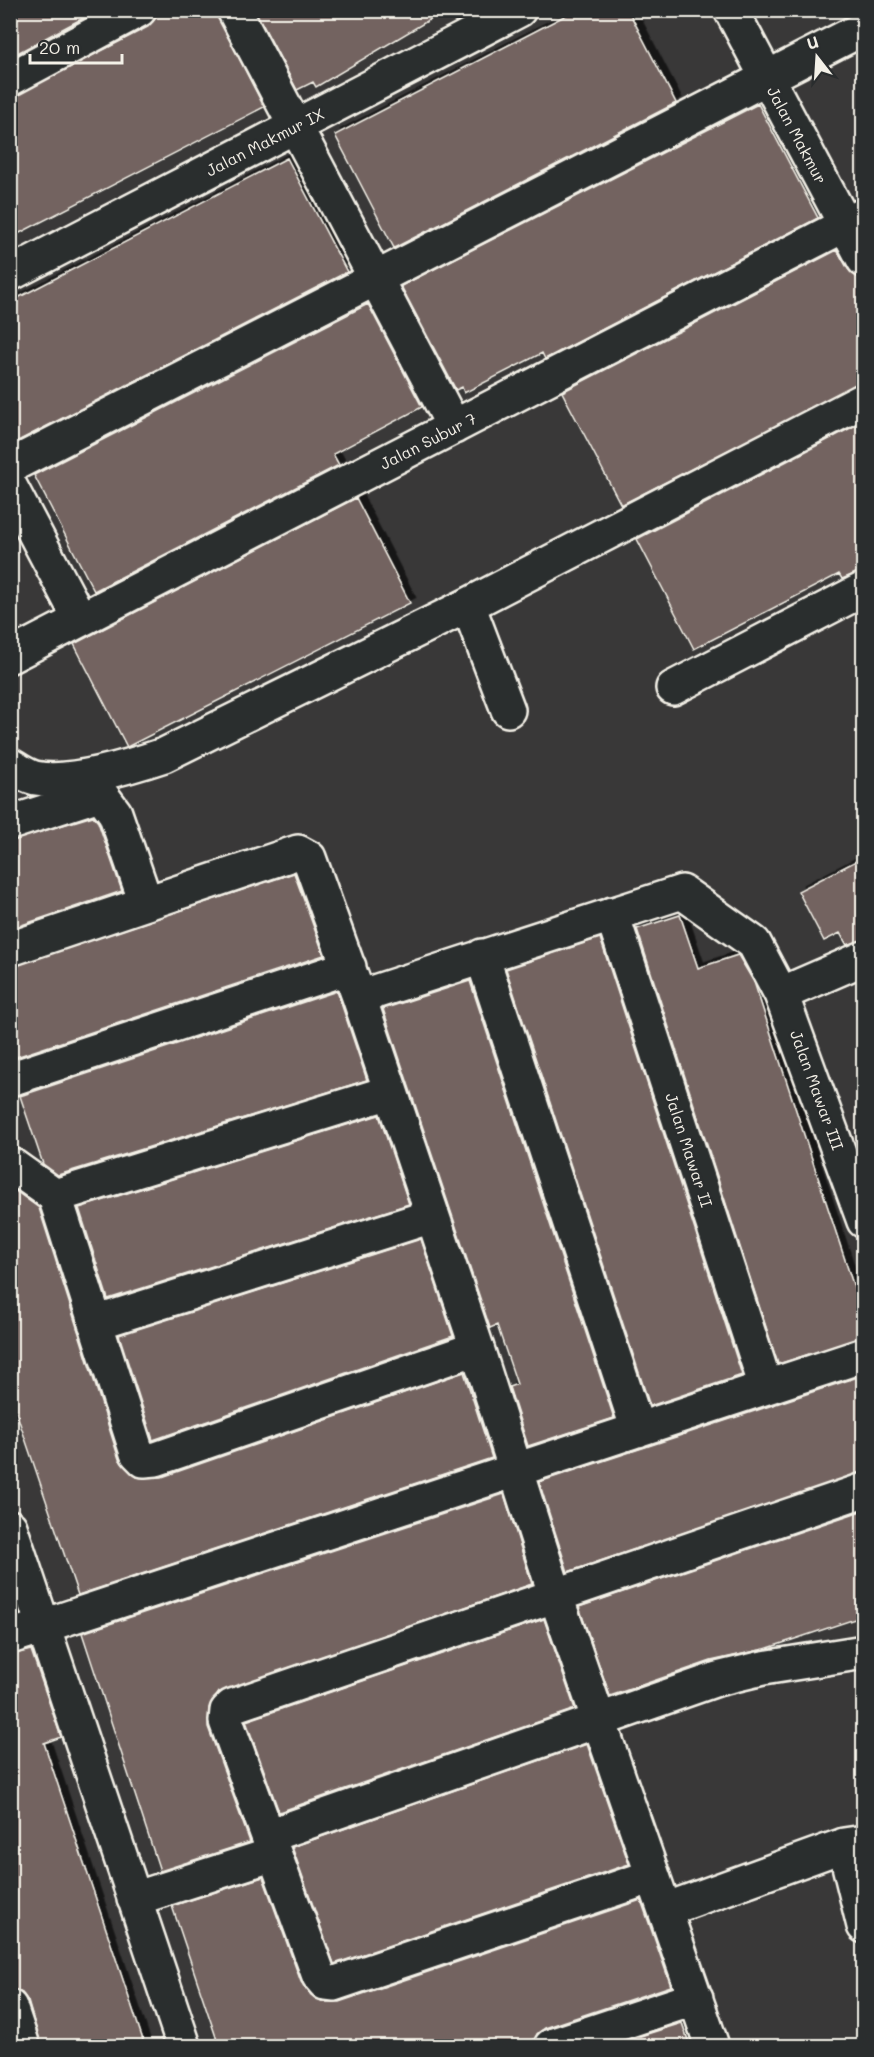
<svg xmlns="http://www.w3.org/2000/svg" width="874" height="2057" viewBox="0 0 874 2057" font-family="Mali,sans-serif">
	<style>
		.building { fill: #736461; stroke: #f4f1e8; stroke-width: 1.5; filter: url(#shadow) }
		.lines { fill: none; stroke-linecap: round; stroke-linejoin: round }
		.minor-casing { stroke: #f4f1e8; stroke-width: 38 }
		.minor { stroke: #2a2d2e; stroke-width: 33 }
		.labels { text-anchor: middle; stroke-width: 4.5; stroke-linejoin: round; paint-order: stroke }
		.street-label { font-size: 16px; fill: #f4f1e8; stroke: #2a2d2e }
	</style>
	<defs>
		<filter id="shadow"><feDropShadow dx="5.5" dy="-5.5" stdDeviation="0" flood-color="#0009"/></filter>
	</defs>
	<rect width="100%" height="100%" fill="#393838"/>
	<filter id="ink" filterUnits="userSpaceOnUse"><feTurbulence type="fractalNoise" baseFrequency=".0167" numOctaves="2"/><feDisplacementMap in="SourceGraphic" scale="12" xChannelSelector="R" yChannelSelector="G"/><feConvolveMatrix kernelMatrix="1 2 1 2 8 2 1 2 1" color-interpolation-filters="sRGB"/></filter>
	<g filter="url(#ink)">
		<path class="building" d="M10 10H98L10 57Z
			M158 10H215L264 107 10 238V98L148 27 155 19Z
			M255 10H446L316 87 313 82 297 90Z
			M576 10H628L676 103 394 248 335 135Z
			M758 104 818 218 545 359 542 353 464 393 462 387 456 390 401 286Z
			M287 158 347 272 16 442 10 431V302Z
			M837 250 848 269 864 283V381L621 505 562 392Z
			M368 304 422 407 333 454 339 465 94 591 34 475Z
			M864 421V570L842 579 839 574 694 649 637 539Z
			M356 498 410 603 127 747 74 644Z
			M93 816 98 822 122 891 10 929V841Z
			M864 857V940L847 945 840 933 824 941 798 891Z
			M294 873 324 955 10 1059V967Z
			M680 915 698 968 738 955 754 982 864 1318V1337L778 1364 637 929Z
			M600 938 742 1375 650 1406 506 969Z
			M470 981 614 1418 528 1446 509 1387 517 1384 497 1325 490 1328 383 1009Z
			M337 991 367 1080 58 1175 43 1164 20 1096Z
			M379 1115 409 1204 108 1299 79 1208Z
			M10 1187 39 1208 119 1459 137 1477H162L464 1372 492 1458 78 1595 10 1394Z
			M421 1239 453 1336 153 1440 119 1335Z
			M864 1375V1472L568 1572 539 1482Z
			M504 1494 532 1584 219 1692 209 1708 208 1727 250 1842 160 1871 82 1633Z
			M864 1510V1616L765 1649 711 1661 610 1696 579 1607Z
			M544 1619 575 1709 279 1812 246 1721Z
			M31 1650 61 1737 44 1743 145 2046H41L28 2001 22 1993 10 1989V1655Z
			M587 1744 629 1864 334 1964 292 1847Z
			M263 1877 301 1982 311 1995 323 2002H339L641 1900 671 1986 545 2028 537 2034 533 2046H219L172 1906Z
			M682 2023 690 2046H609Z"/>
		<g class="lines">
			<defs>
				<path id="minor" d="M234 10 454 427
					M731 10 864 260
					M10 79 139 10
					M10 274 519 10
					M10 466 864 28
					M10 486 80 619
					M468 605 508 710
					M10 656 864 215
					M673 688 864 589
					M10 765C18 770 26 776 35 778 69 785 131 766 164 755L468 605 864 400
					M10 823 96 795 103 797 115 813 146 903
					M612 914 766 1387
					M10 949 298 852 309 858 359 997 477 1348 555 1594 712 2046
					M482 956 638 1430
					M781 994 864 958
					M359 997 682 892 754 943 781 994 864 1221
					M10 1079 349 967
					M10 1164 55 1196 137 1453 144 1460 156 1459 477 1348
					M55 1196 390 1092
					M95 1323 432 1216
					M10 1527 184 2046
					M10 1637 864 1355
					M268 1836 717 1679 763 1668 864 1652
					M844 1845 864 1926
					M653 1876 333 1984 325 1983 319 1976 226 1721 227 1711 232 1706 864 1490
					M134 1899 274 1854
					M665 1910 844 1845 864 1842
					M10 2007 23 2046
					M551 2046 696 1998"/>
			</defs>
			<use href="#minor" class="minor-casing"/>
			<use href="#minor" class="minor"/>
		</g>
	</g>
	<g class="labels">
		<g class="street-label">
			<text transform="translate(797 135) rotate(62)" y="6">Jalan Makmur</text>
			<text transform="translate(265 142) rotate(-27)" y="6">Jalan Makmur IX</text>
			<text transform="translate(428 441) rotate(-27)" y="6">Jalan Subur 7</text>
			<text transform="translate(817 1090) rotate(70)" y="6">Jalan Mawar III</text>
			<text transform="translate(689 1150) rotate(72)" y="6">Jalan Mawar II</text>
		</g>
	</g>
	<rect width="874" height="2057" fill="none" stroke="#2a2d2e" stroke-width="36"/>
	<rect x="18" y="18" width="838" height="2021" fill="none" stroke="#f4f1e8" stroke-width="2" filter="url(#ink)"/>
	<g transform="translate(817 57) rotate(343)" stroke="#2a2d2e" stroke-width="4.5" paint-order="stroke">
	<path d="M0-4.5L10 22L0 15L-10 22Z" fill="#f4f1e8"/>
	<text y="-9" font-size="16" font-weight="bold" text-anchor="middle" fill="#f4f1e8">U</text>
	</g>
	<path d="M30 54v9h92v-9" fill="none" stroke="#f4f1e8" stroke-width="3"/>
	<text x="39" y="54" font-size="18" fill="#f4f1e8" stroke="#2a2d2e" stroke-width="4.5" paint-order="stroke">20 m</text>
</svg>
